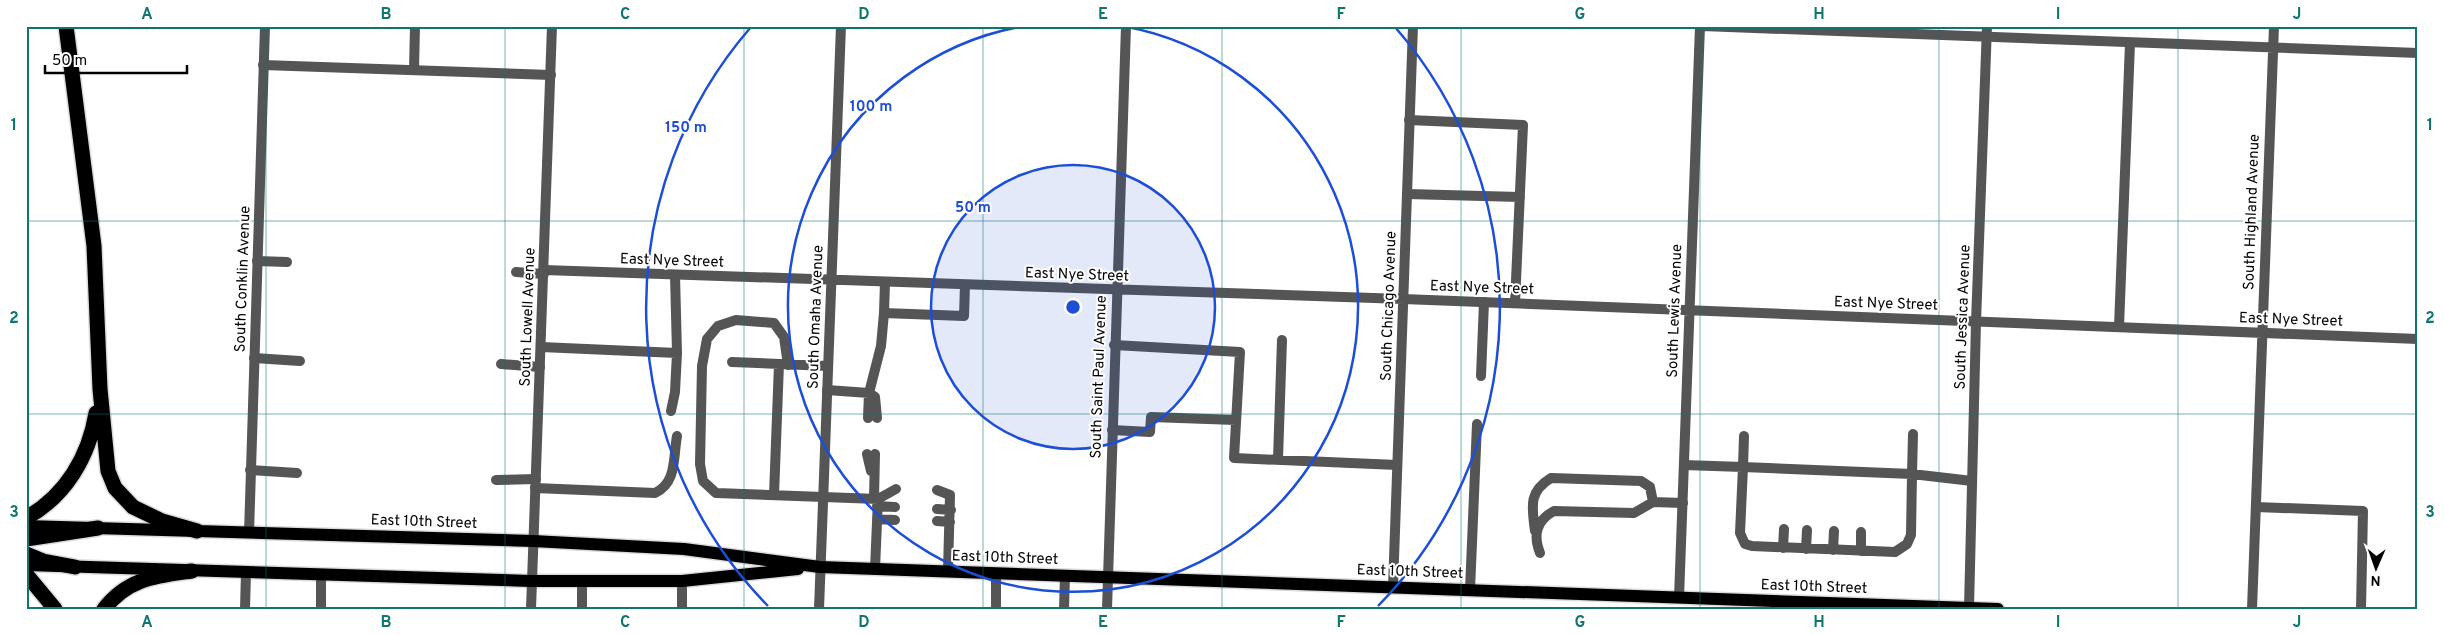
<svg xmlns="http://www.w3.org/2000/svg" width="2444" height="635" viewBox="0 0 2444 635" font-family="Overpass,sans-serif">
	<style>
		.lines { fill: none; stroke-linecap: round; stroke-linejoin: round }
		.primary-casing { stroke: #dbdbdb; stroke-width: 15 }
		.motorway-casing { stroke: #dbdbdb; stroke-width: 18 }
		.service { stroke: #555; stroke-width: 10 }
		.minor { stroke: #555; stroke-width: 10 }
		.tertiary { stroke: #555; stroke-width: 10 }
		.primary { stroke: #000; stroke-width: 12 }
		.motorway { stroke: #000; stroke-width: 15 }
		.grid { fill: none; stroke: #0f766e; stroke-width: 1; stroke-opacity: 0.55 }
		.ring { fill: none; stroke: #1d4ed8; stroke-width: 2.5 }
		.labels { text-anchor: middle; stroke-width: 4; stroke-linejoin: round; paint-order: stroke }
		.street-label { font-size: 15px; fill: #000; stroke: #fff }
		.centre { fill: #1d4ed8; stroke: #fff; stroke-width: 2.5 }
		.ring-label { font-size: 15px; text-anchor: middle; font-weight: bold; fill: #1d4ed8; stroke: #fff; stroke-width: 4; stroke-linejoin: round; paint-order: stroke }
		.neatline { fill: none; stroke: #0f766e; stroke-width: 2 }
		.grid-label { font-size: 16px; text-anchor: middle; font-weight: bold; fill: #0f766e }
	</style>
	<rect width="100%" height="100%" fill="#fff"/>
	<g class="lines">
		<defs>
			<path id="primary" d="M26 526 533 541 684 549 820 567 1998 609
				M26 565 532 581H682L798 569"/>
			<path id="motorway" d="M66 26 94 246 100 389 108 471 115 488 133 507 162 521 197 531
				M26 518C66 496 89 456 96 413
				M26 539 98 528
				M26 554 43 561 75 567
				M26 574 55 609
				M104 609C128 578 156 576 192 571"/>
		</defs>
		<use href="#primary" class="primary-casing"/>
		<use href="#motorway" class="motorway-casing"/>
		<path class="service" d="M263 65 551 75
			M414 70 415 26
			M1409 120 1523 125 1515 303
			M1407 194 1520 197
			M257 261 287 262
			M516 272 544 274
			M675 275 677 353
			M885 282 884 313 964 316 965 285
			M2119 327 2130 43
			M1114 345 1240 352 1234 458 1397 465
			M541 347 677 353 675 392 671 411
			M254 358 300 361
			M732 362 828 366
			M501 364 540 367
			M788 365 784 337 774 323 736 320 718 326 707 339 702 366 700 464 703 481 716 493 878 499 875 569
			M1481 376 1484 302
			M827 390 869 393 875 397 877 418
			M868 418 869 393 881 346 884 313
			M1112 430 1150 432 1151 417 1236 420
			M1744 436 1743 467 1912 474 1913 434
			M867 454 871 471
			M1278 459 1282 340
			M1684 465 1743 467 1740 533 1745 544 1752 546 1895 552 1907 544 1911 535 1912 474 1972 481
			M250 470 297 473
			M496 480 536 479
			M535 488 655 493C677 483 673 458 677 436
			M937 490 950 495 948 571
			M774 495 779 364
			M874 499 875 454
			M878 499 896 489
			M877 506 895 507
			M2256 507 2363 511 2361 609
			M937 509 951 510
			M877 519 895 520
			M937 521 950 522
			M1535 531C1532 507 1528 492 1551 478L1641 481 1650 487 1653 502
			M1783 548 1784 529
			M1806 549 1807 530
			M1833 550 1834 531
			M1861 551V532
			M1540 553C1533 535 1536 521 1554 511L1634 513 1653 502 1683 503
			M582 581V609
			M1470 590 1477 424
			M321 609V575
			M682 609V581
			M996 609V573
			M1064 609 1065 575"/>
		<path class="minor" d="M1702 26 2418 53
			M544 270 1403 299 2418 339
			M249 533 265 26
			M1393 587 1413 26
			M1679 598 1700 26
			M245 609 246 572
			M819 609 841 26
			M1107 609 1126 26
			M2252 609 2274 26"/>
		<path class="tertiary" d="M1969 608 1976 322 1987 26
			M531 609 552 26"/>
		<use href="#primary" class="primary"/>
		<use href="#motorway" class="motorway"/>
	</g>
	<path class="grid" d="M266 26V609M505 26V609M744 26V609M983 26V609M1222 26V609M1461 26V609M1700 26V609M1939 26V609M2178 26V609M26 221H2418M26 414H2418"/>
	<circle cx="1073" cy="307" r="142" fill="#1d4ed8" fill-opacity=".12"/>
	<g class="ring">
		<circle cx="1073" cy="307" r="142"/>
		<path d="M1122 26A285 285 0 1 1 1024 26"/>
		<path d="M768 606A427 427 0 0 1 751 27M1395 27A427 427 0 0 1 1378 606"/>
	</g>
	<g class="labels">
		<g class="street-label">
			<text transform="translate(2251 212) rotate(-88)" y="5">South Highland Avenue</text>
			<text transform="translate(672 260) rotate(2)" y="5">East Nye Street</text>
			<text transform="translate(1077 274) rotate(2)" y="5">East Nye Street</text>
			<text transform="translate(242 279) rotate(-88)" y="5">South Conklin Avenue</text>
			<text transform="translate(1482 287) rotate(2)" y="5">East Nye Street</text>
			<text transform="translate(1886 303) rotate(2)" y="5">East Nye Street</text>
			<text transform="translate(1388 306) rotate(-88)" y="5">South Chicago Avenue</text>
			<text transform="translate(1674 311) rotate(-88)" y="5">South Lewis Avenue</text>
			<text transform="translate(527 317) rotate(-88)" y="5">South Lowell Avenue</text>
			<text transform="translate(815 317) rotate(-88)" y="5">South Omaha Avenue</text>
			<text transform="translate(1962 317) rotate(-88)" y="5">South Jessica Avenue</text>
			<text transform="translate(2291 319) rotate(2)" y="5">East Nye Street</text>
			<text transform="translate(1098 377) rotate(-88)" y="5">South Saint Paul Avenue</text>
			<text transform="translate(424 521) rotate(2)" y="5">East 10th Street</text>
			<text transform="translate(1005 557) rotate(2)" y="5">East 10th Street</text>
			<text transform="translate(1410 571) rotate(2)" y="5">East 10th Street</text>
			<text transform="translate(1814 586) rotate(2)" y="5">East 10th Street</text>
		</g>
	</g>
	<circle cx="1073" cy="307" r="8" class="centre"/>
	<g class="ring-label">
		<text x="871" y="111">100 m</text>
		<text x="686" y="132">150 m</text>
		<text x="973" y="212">50 m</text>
	</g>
	<rect width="2444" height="635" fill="none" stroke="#ffffff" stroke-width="55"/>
	<g transform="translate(2376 568) rotate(182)" stroke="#ffffff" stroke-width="4" paint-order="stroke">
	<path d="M0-4L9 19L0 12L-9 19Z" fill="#000000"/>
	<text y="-8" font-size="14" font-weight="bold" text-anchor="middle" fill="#000000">N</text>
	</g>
	<path d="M45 65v8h142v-8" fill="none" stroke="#000000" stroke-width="2.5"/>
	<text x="52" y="65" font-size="15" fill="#000000" stroke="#ffffff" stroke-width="4" paint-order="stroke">50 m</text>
	<rect x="28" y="28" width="2388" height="580" class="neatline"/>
	<g class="grid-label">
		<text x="147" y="19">A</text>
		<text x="386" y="19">B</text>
		<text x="625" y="19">C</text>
		<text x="864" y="19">D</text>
		<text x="1103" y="19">E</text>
		<text x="1341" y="19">F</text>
		<text x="1580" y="19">G</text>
		<text x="1819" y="19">H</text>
		<text x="2058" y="19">I</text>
		<text x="2297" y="19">J</text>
		<text x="14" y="130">1</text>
		<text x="2430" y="130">1</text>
		<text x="14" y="323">2</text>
		<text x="2430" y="323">2</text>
		<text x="14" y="517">3</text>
		<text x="2430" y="517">3</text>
		<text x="147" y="627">A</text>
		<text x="386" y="627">B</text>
		<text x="625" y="627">C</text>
		<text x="864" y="627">D</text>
		<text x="1103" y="627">E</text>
		<text x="1341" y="627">F</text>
		<text x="1580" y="627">G</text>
		<text x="1819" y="627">H</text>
		<text x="2058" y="627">I</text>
		<text x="2297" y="627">J</text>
	</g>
</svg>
